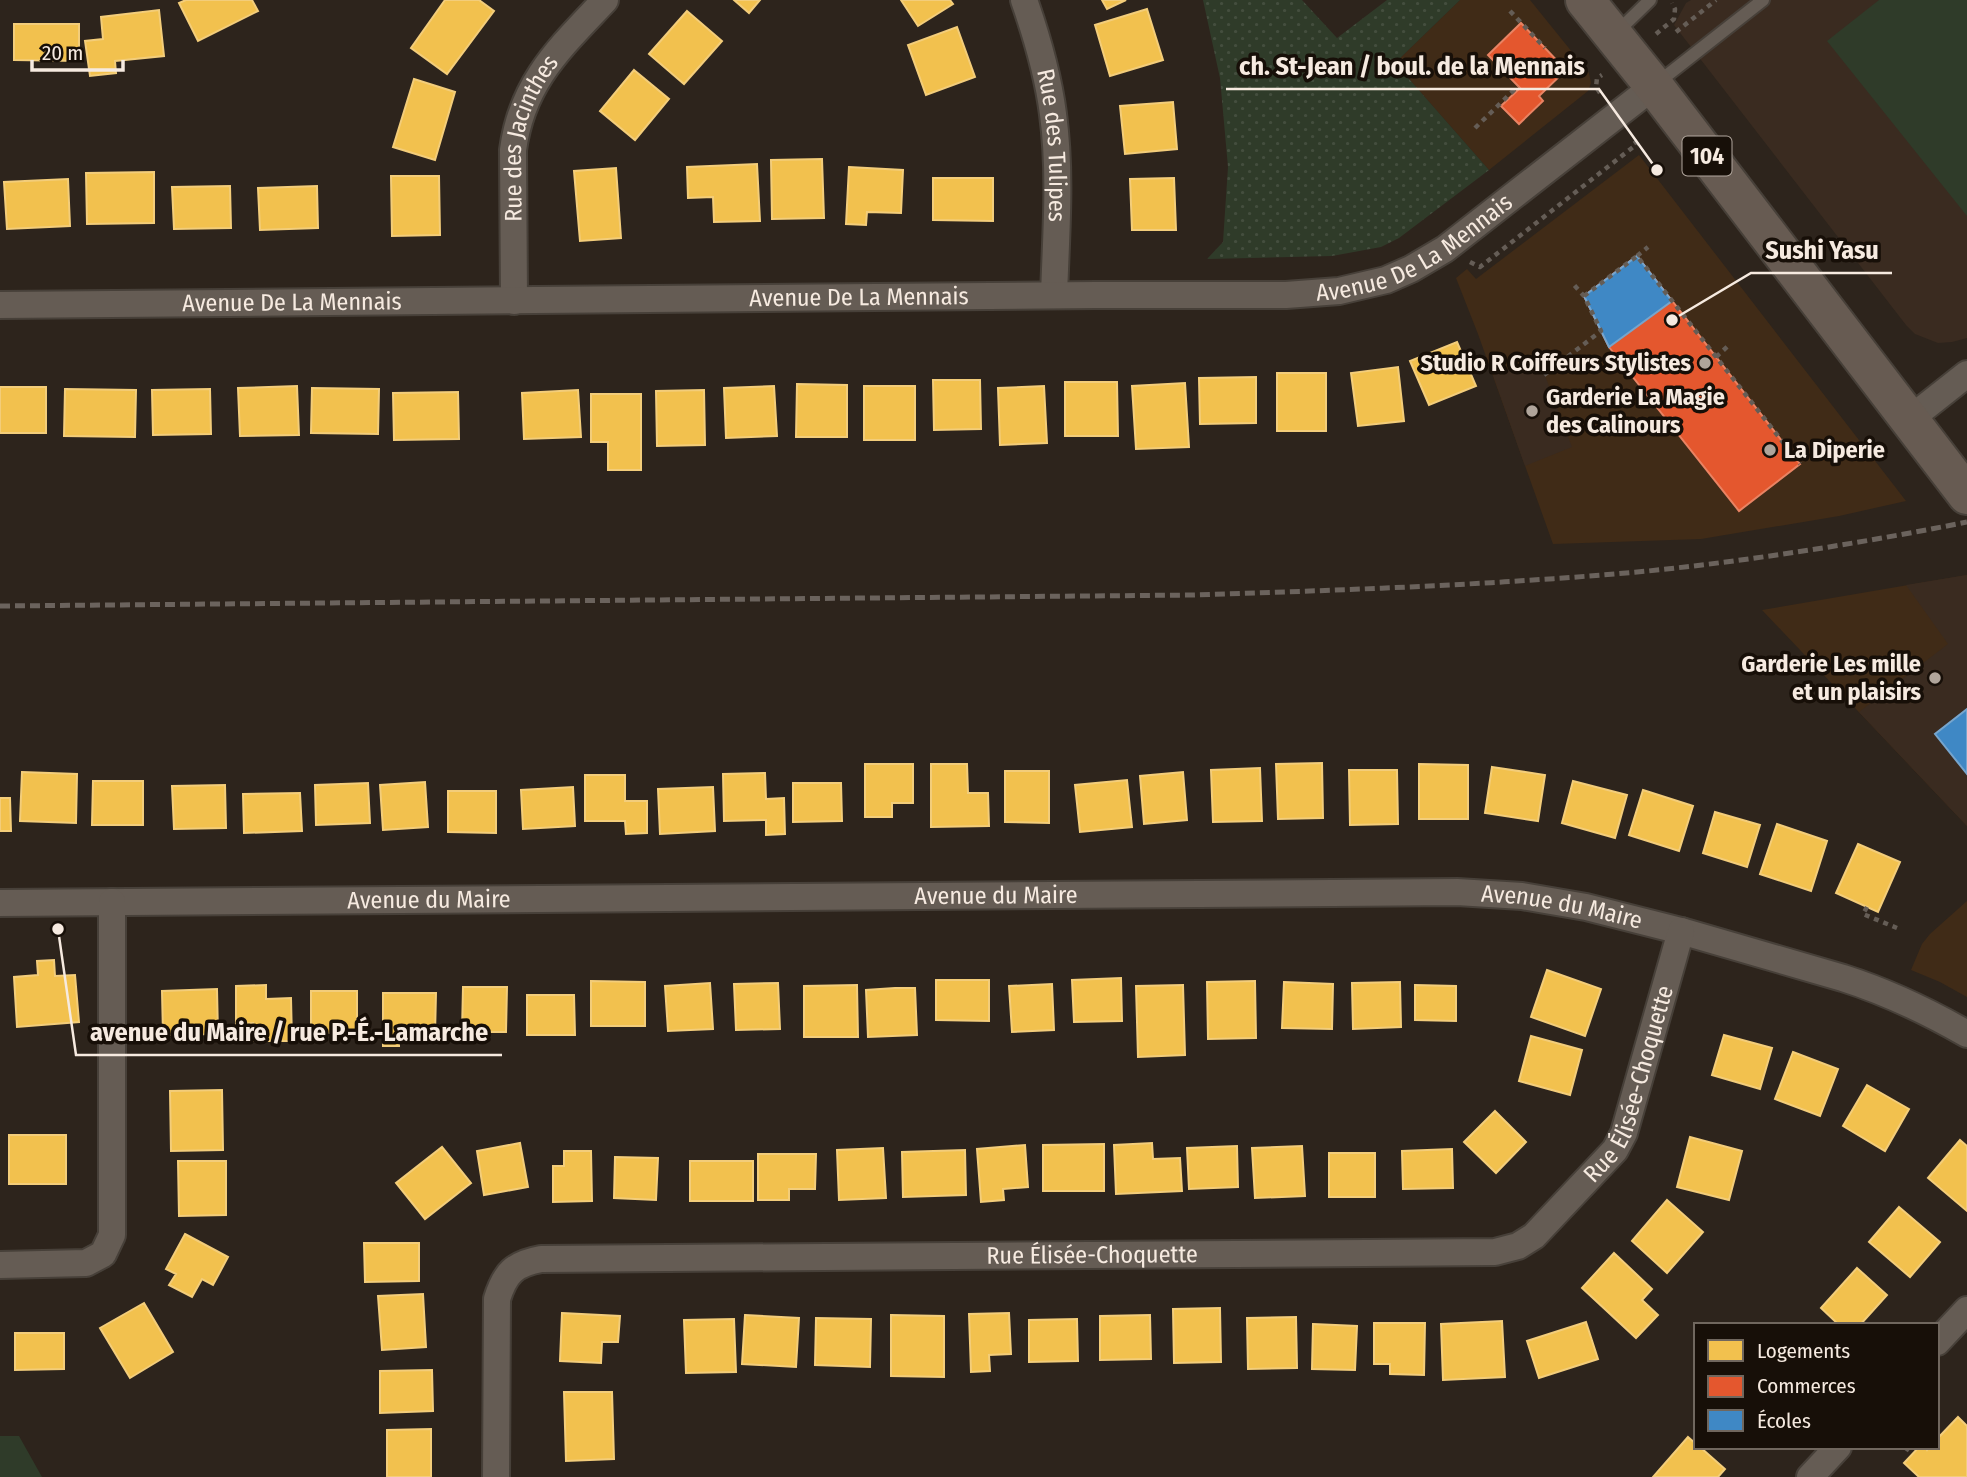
<svg xmlns="http://www.w3.org/2000/svg" width="1967" height="1477" viewBox="0 0 1967 1477" font-family="'Fira Sans Condensed',sans-serif">
	<style>
		.built { fill: #402b17 }
		.education { fill: #3a2b20 }
		.grass { fill: url(#grass-dots) }
		.green { fill: #2f3b29 }
		.homes { fill: #f2c14e; stroke: #f3cd7a; stroke-width: 2 }
		.shops { fill: #e4572e; stroke: #e98363; stroke-width: 2 }
		.schools { fill: #3f88c5; stroke: #76a5cd; stroke-width: 2 }
		.lines { fill: none; stroke-linecap: round; stroke-linejoin: round }
		.lane-casing { stroke: #474039; stroke-width: 16 }
		.street-casing { stroke: #474039; stroke-width: 30 }
		.primary-casing { stroke: #474039; stroke-width: 42 }
		.path { stroke: #655d56; stroke-width: 4.5; stroke-dasharray: 5 5; stroke-linecap: butt }
		.lane { stroke: #655c54; stroke-width: 12 }
		.street { stroke: #655c54; stroke-width: 26 }
		.primary { stroke: #675b52; stroke-width: 38 }
		.rail { stroke: #6b635d; stroke-width: 5; stroke-dasharray: 10 5; stroke-linecap: butt }
		.poi-dot { fill: #b0a59b; stroke: #170f08; stroke-width: 2.5 }
		.labels { text-anchor: middle; stroke-width: 7; stroke-linejoin: round; paint-order: stroke }
		.shield { fill: #170f08; stroke: #b3a89f; stroke-width: 2 }
		.shield-label { font-size: 23px; font-weight: bold; fill: #f6eae0 }
		.street-label { font-size: 24px; fill: #f6eae0; stroke: #170f08 }
		.poi-label { font-size: 24px; font-weight: bold; fill: #f6eae0; stroke: #170f08; text-anchor: end }
		.leader { fill: none; stroke: #f6eae0; stroke-width: 2.5 }
		.callout-dot { fill: #f6eae0; stroke: #170f08; stroke-width: 2.5 }
		.callout-label { font-size: 26px; text-anchor: middle; font-weight: bold; fill: #f6eae0; stroke: #170f08; stroke-width: 7; stroke-linejoin: round; paint-order: stroke }
	</style>
	<defs>
		<pattern id="grass-dots" width="8" height="8" patternUnits="userSpaceOnUse" patternTransform="scale(1.75)"><rect width="8" height="8" fill="#2f3b29"/><path d="M2 2h.1M6 6h.1" fill="none" stroke="#444e3e" stroke-width="1.8" stroke-linecap="round"/></pattern>
	</defs>
	<rect width="100%" height="100%" fill="#2d241c"/>
	<path class="built" d="M1460 0H1530L1589 73 1591 83 1588 91 1489 170 1395 63Z
		M1639 155 1906 501 1839 516 1701 539 1553 544 1478 334 1456 278 1467 269 1476 279Z
		M1967 575V826L1762 610Z
		M1967 901V997L1940 982 1911 970 1922 944 1930 934Z"/>
	<path class="education" d="M1691 0H1967V338L1952 342 1938 343 1915 334 1906 325 1674 25 1686 3Z
		M1538 357 1572 447 1525 466 1493 375Z
		M1967 575V826L1859 712 1948 644 1906 585Z"/>
	<path class="grass" d="M1203 0H1302L1337 38 1387 0H1460L1395 63 1489 170 1399 238 1381 247 1332 256 1207 259 1223 242 1228 167 1220 78Z"/>
	<path class="green" d="M1879 0H1967V216L1827 41Z
		M0 1436H19L42 1477H0Z"/>
	<path class="homes" d="M186 0H252L258 11 198 41 179 3Z
		M445 0H479L494 11 447 74 411 48Z
		M734 0H760L749 13Z
		M901 0H950L953 4 918 26Z
		M1102 0H1126L1107 9Z
		M1147 9 1163 60 1110 76 1095 25Z
		M159 10 164 56 115 61 116 73 90 76 85 41 103 39 101 17Z
		M687 11 722 41 684 84 649 54Z
		M14 24H79V61L14 60Z
		M957 27 975 77 926 95 908 45Z
		M634 70 669 99 635 140 600 111Z
		M414 79 455 92 435 160 393 147Z
		M1173 102 1177 149 1125 154 1120 106Z
		M822 159 824 218 772 219 771 160Z
		M757 164 760 221 714 222 713 197 688 198 687 167Z
		M849 167 903 170 901 213 867 212 866 225 846 224Z
		M616 168 621 238 580 241 574 171Z
		M154 172V223L87 224 86 173Z
		M391 176H439L440 235 392 236Z
		M933 178H993V221L933 220Z
		M1174 178 1176 230H1132L1130 179Z
		M68 179 70 226 7 229 4 182Z
		M230 186 231 228 174 229 172 187Z
		M317 186 318 228 260 230 258 188Z
		M1457 342 1476 386 1429 405 1410 361Z
		M1398 367 1404 421 1358 426 1351 373Z
		M1277 373H1326V431H1277Z
		M1256 377V423L1200 424 1199 378Z
		M933 380H980L981 429 934 430Z
		M1065 382H1117L1118 436H1065Z
		M1185 383 1189 447 1136 449 1132 386Z
		M797 384 847 385V437H796Z
		M297 386 299 435 240 436 238 388Z
		M774 386 777 436 726 438 724 388Z
		M864 386H915V440H864Z
		M1044 386 1047 443 1000 445 998 388Z
		M0 387H46V433H0Z
		M312 388 379 389 378 434 311 433Z
		M65 389 136 390 135 437 64 436Z
		M210 389 211 434 153 435 152 390Z
		M578 390 581 437 524 439 522 393Z
		M704 390 705 445 657 446 656 391Z
		M458 392 459 439 394 440 393 393Z
		M591 394H641V470H608V442H591Z
		M1322 763 1323 818 1278 819 1276 764Z
		M865 764H913V803H892V817H865Z
		M931 764H967L968 793H988L989 826 931 827Z
		M1419 764 1468 765V819H1419Z
		M1492 767 1545 775 1538 821 1485 813Z
		M1260 768 1262 821 1213 822 1211 770Z
		M1349 770H1397L1398 824 1350 825Z
		M1005 771H1049V823L1005 822Z
		M22 772 77 774 76 823 20 821Z
		M1183 772 1187 820 1144 824 1140 776Z
		M765 773 766 799 784 798 785 834 766 835V820L724 821 723 774Z
		M585 775H625V801H647V833L626 834 625 821H585Z
		M1127 780 1132 827 1080 832 1075 785Z
		M93 781H143V825H92Z
		M1573 781 1627 795 1615 838 1562 823Z
		M425 782 428 827 383 830 380 785Z
		M368 783 370 823 316 825 315 785Z
		M793 783H841L842 821 793 822Z
		M225 785 226 828 174 829 172 786Z
		M573 787 575 826 523 829 521 790Z
		M713 787 715 831 660 834 658 789Z
		M1643 790 1693 806 1679 851 1629 835Z
		M448 791H496V833L448 832Z
		M300 793 302 831 244 833 243 794Z
		M0 798H10L11 831H0Z
		M1715 812 1760 825 1747 867 1703 853Z
		M1777 824 1827 841 1811 891 1760 874Z
		M1858 844 1900 862 1878 912 1836 893Z
		M54 960 55 976 75 975 79 1022 17 1027 14 977 38 975 37 961Z
		M1547 970 1601 989 1585 1036 1531 1017Z
		M1121 978 1122 1021 1074 1022 1072 980Z
		M936 980H989V1021L936 1020Z
		M591 981 645 982V1026H591Z
		M1255 981 1256 1038 1208 1039 1207 982Z
		M1284 982 1333 984 1332 1029 1282 1028Z
		M1400 982 1401 1027 1353 1029 1352 983Z
		M710 983 713 1029 668 1031 665 986Z
		M778 983 780 1029 736 1030 734 984Z
		M1052 984 1054 1030 1012 1032 1009 986Z
		M266 985V999L291 998 292 1041H253V1023L236 1024V986Z
		M857 985 858 1037H804V986Z
		M1183 985 1185 1055 1138 1057 1136 986Z
		M1415 985 1456 986V1021L1415 1020Z
		M463 987H507L506 1032H462Z
		M895 988H915L917 1035 868 1037 866 990Z
		M217 989 218 1034 163 1035 162 991Z
		M311 991H357V1033H311Z
		M383 993H436L435 1035H399V1046H383Z
		M527 995H574L575 1035H527Z
		M1724 1035 1772 1048 1760 1089 1712 1075Z
		M1531 1036 1582 1050 1570 1095 1519 1081Z
		M1793 1052 1838 1069 1820 1116 1775 1099Z
		M1867 1085 1909 1109 1885 1151 1843 1126Z
		M222 1090 223 1150 171 1151 170 1091Z
		M1495 1111 1526 1142 1496 1173 1464 1142Z
		M9 1135H66V1184H9Z
		M1690 1137 1742 1151 1729 1200 1677 1187Z
		M1960 1140 1967 1146V1211L1928 1178Z
		M520 1143 528 1187 484 1195 477 1151Z
		M1152 1143 1153 1159 1180 1158 1182 1191 1116 1194 1114 1145Z
		M1104 1144V1191H1043V1145Z
		M1025 1145 1028 1187 1003 1189 1004 1200 981 1202 977 1149Z
		M1237 1146 1238 1187 1189 1189 1187 1148Z
		M1302 1146 1305 1196 1255 1198 1252 1148Z
		M442 1147 471 1183 425 1219 396 1183Z
		M883 1148 886 1198 839 1200 837 1150Z
		M1452 1149 1453 1188 1403 1189 1402 1151Z
		M965 1150 966 1195 903 1197 902 1152Z
		M564 1151H591L592 1201 553 1202V1166H564Z
		M1329 1153H1375V1197H1329Z
		M758 1154H816L815 1189H789V1200H758Z
		M615 1157 658 1158 656 1200 614 1198Z
		M178 1161H226V1215L179 1216Z
		M690 1161H753V1201H690Z
		M1667 1200 1703 1232 1667 1273 1632 1241Z
		M1899 1207 1940 1242 1910 1277 1869 1242Z
		M185 1234 228 1257 213 1285 202 1279 192 1297 169 1285 176 1274 166 1269Z
		M364 1243H419V1281L365 1282Z
		M1614 1253 1652 1289 1642 1300 1658 1315 1636 1338 1582 1288Z
		M1857 1268 1887 1295 1860 1325H1839L1821 1308Z
		M423 1294 426 1347 382 1350 378 1296Z
		M144 1303 173 1352 130 1378 100 1328Z
		M1220 1308 1221 1362 1174 1363 1173 1309Z
		M562 1313 620 1316 618 1342H602L601 1363 560 1361Z
		M1009 1313 1011 1354 989 1355 990 1371 971 1372 969 1314Z
		M745 1315 799 1318 796 1367 742 1364Z
		M891 1315 944 1316V1377L891 1376Z
		M1150 1315 1151 1359 1100 1360V1316Z
		M1296 1317 1297 1368 1248 1369 1247 1318Z
		M816 1318 871 1319 870 1367 815 1365Z
		M734 1319 736 1372 686 1373 684 1320Z
		M1077 1319 1078 1361 1029 1362V1320Z
		M1502 1321 1505 1377 1443 1380 1441 1324Z
		M1586 1322 1598 1359 1539 1378 1527 1341Z
		M1374 1323H1425L1424 1375 1390 1374V1364H1374Z
		M1313 1324 1357 1326 1355 1370 1312 1369Z
		M15 1333H64V1369L15 1370Z
		M432 1370 433 1411 380 1413V1371Z
		M564 1392H612L614 1459 566 1461Z
		M1958 1417 1967 1426V1477H1919L1904 1463 1919 1447H1925L1927 1450 1929 1447H1937V1439Z
		M431 1429V1477H387V1430Z
		M1688 1437 1696 1444V1447H1700L1725 1469 1718 1477H1653Z"/>
	<path class="shops" d="M1521 23 1566 70 1539 96 1543 101 1519 124 1501 106 1520 88 1488 55Z
		M1637 256 1800 464 1739 511 1609 347 1584 296Z"/>
	<path class="schools" d="M1637 256 1672 301 1609 347 1584 296Z
		M1967 709V774L1935 734Z"/>
	<g class="lines">
		<defs>
			<path id="lane" d="M1616 33 1650 0
				M1656 84 1763 0"/>
			<g id="street">
				<path id="s1" d="M1024 0C1037 37 1048 75 1053 114 1061 173 1056 235 1054 295"/>
				<path id="s2" d="M514 301 513 150C522 82 560 48 605 0"/>
				<path id="s3" d="M0 305 1096 295H1286L1339 291 1386 280 1411 269 1445 249 1654 86"/>
				<path d="M1910 419 1967 374"/>
				<path id="s4" d="M0 903 1457 892 1522 896 1586 907 1681 931 1843 978C1887 992 1927 1011 1967 1034"/>
				<path d="M0 1265 86 1263 103 1254 112 1235V902"/>
				<path d="M1937 1342 1967 1310"/>
				<path id="s5" d="M496 1477 497 1299C505 1273 514 1264 541 1259L1495 1252 1518 1246 1534 1236 1615 1150 1624 1133 1681 931"/>
				<path d="M1810 1477 1838 1447"/>
			</g>
			<path id="primary" d="M1585 0 1654 86 1967 495"/>
		</defs>
		<use href="#lane" class="lane-casing"/>
		<use href="#street" class="street-casing"/>
		<use href="#primary" class="primary-casing"/>
		<path class="path" d="M1510 11 1545 48
			M1676 32 1716 0
			M1656 34 1674 19 1675 9 1672 3
			M1600 93 1596 87 1597 78 1602 75
			M1475 128 1518 86
			M1637 256 1648 247
			M1470 262 1480 267 1637 144 1632 137
			M1584 296 1637 256 1800 464
			M1716 357 1728 346
			M1544 375 1601 331 1584 296 1574 285
			M1793 455 1808 444
			M1867 907 1863 914 1897 928
			M1906 1451 1909 1447"/>
		<use href="#lane" class="lane"/>
		<use href="#street" class="street"/>
		<use href="#primary" class="primary"/>
		<path class="rail" d="M0 606 1194 595C1345 590 1497 585 1648 571 1755 560 1862 543 1967 522"/>
	</g>
	<g class="poi-dot">
		<circle cx="1705" cy="363" r="7"/>
		<circle cx="1532" cy="411" r="7"/>
		<circle cx="1770" cy="450" r="7"/>
		<circle cx="1935" cy="678" r="7"/>
	</g>
	<g class="labels">
		<rect class="shield" x="1682.5" y="136.5" width="49" height="39" rx="5"/>
		<g class="shield-label">
			<text x="1707" y="164">104</text>
		</g>
		<g class="street-label">
			<text dy="8" stroke="none"><textPath href="#s2" startOffset="166">Rue des Jacinthes</textPath></text>
			<text dy="8" stroke="none"><textPath href="#s1" startOffset="149">Rue des Tulipes</textPath></text>
			<text dy="8" stroke="none"><textPath href="#s3" startOffset="1426">Avenue De La Mennais</textPath></text>
			<text dy="8" stroke="none"><textPath href="#s3" startOffset="859">Avenue De La Mennais</textPath></text>
			<text dy="8" stroke="none"><textPath href="#s3" startOffset="292">Avenue De La Mennais</textPath></text>
			<text dy="8" stroke="none"><textPath href="#s4" startOffset="996">Avenue du Maire</textPath></text>
			<text dy="8" stroke="none"><textPath href="#s4" startOffset="429">Avenue du Maire</textPath></text>
			<text dy="8" stroke="none"><textPath href="#s4" startOffset="1563">Avenue du Maire</textPath></text>
			<text dy="8" stroke="none"><textPath href="#s5" startOffset="1423">Rue Élisée-Choquette</textPath></text>
			<text dy="8" stroke="none"><textPath href="#s5" startOffset="793">Rue Élisée-Choquette</textPath></text>
		</g>
		<g class="poi-label">
			<text x="1691" y="371">Studio R Coiffeurs Stylistes</text>
			<text x="1546" y="405" text-anchor="start">Garderie La Magie<tspan x="1546" dy="28">des Calinours</tspan></text>
			<text x="1784" y="458" text-anchor="start">La Diperie</text>
			<text x="1921" y="672">Garderie Les mille<tspan x="1921" dy="28">et un plaisirs</tspan></text>
		</g>
	</g>
	<path class="leader" d="M1657 170L1599 89H1226M1672 320L1751 273H1892M58 929L76 1055H502"/>
	<g class="callout-dot">
		<circle cx="1657" cy="170" r="7"/>
		<circle cx="1672" cy="320" r="7"/>
		<circle cx="58" cy="929" r="7"/>
	</g>
	<g class="callout-label">
		<text x="1412" y="75">ch. St-Jean / boul. de la Mennais</text>
		<text x="1822" y="259">Sushi Yasu</text>
		<text x="289" y="1041">avenue du Maire / rue P.-É.-Lamarche</text>
	</g>
	<rect x="1694" y="1323" width="245" height="126" fill="#170f08" stroke="#70675e" stroke-width="2"/>
	<rect x="1708" y="1340" width="35" height="21" fill="#f2c14e" stroke="#70675e" stroke-width="2"/>
	<text x="1757" y="1358" font-size="21" fill="#f6eae0">Logements</text>
	<rect x="1708" y="1376" width="35" height="21" fill="#e4572e" stroke="#70675e" stroke-width="2"/>
	<text x="1757" y="1393" font-size="21" fill="#f6eae0">Commerces</text>
	<rect x="1708" y="1410" width="35" height="21" fill="#3f88c5" stroke="#70675e" stroke-width="2"/>
	<text x="1757" y="1428" font-size="21" fill="#f6eae0">Écoles</text>
	<path d="M32 60v10h91v-10" fill="none" stroke="#f6eae0" stroke-width="3.5"/>
	<text x="42" y="60" font-size="21" fill="#f6eae0" stroke="#170f08" stroke-width="5" paint-order="stroke">20 m</text>
</svg>
